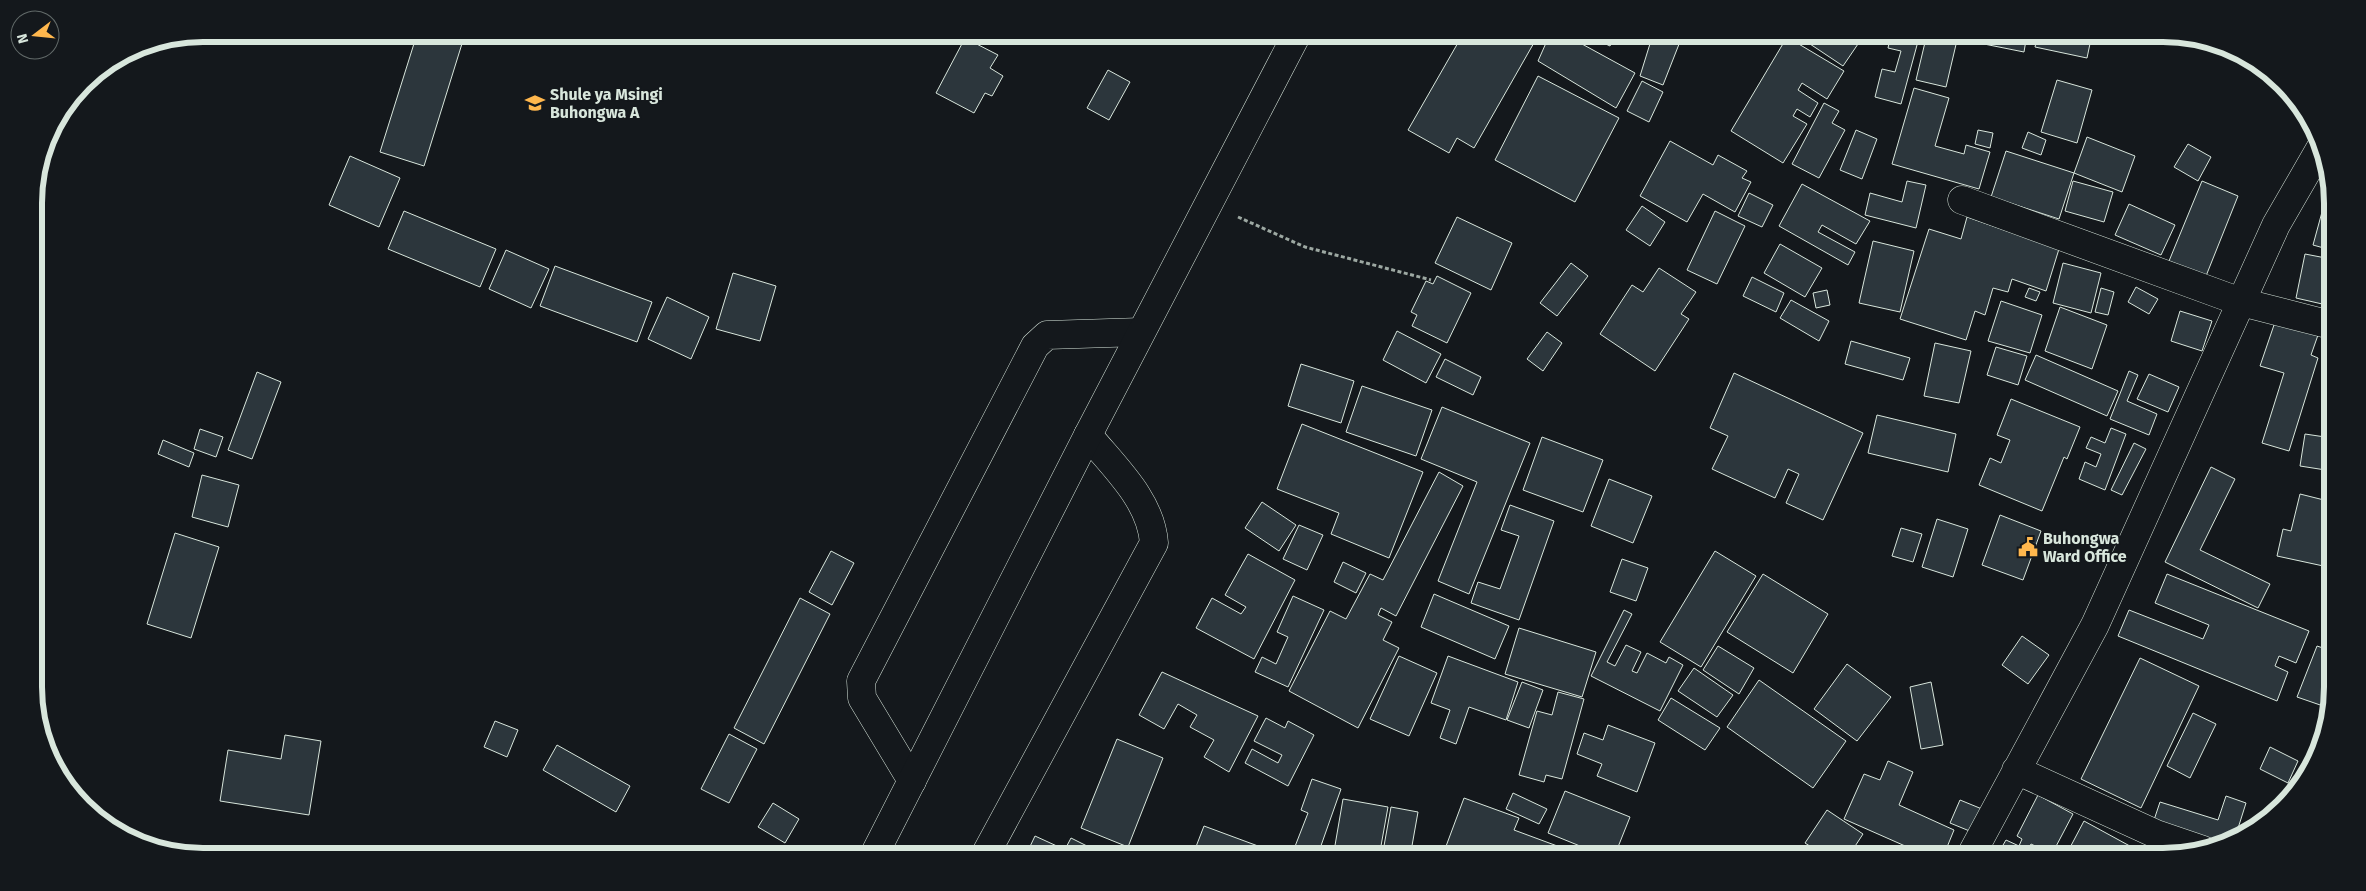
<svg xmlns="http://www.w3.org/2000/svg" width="2366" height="891" viewBox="0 0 2366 891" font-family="'Fira Sans',sans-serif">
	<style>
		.building { fill: #2c363c; stroke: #d8e6dc }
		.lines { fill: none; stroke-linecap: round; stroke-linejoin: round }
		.minor-casing { stroke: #d8e6dc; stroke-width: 29 }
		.highway-casing { stroke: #d8e6dc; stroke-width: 29 }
		.path { stroke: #9da8a2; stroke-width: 3; stroke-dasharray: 4 2.5; stroke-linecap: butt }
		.minor { stroke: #14181c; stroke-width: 28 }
		.highway { stroke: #14181c; stroke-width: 28 }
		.labels { text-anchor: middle; stroke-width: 4; stroke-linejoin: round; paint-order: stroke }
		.poi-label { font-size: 16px; font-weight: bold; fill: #d8e6dc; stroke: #14181c; text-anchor: start }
		.rim { fill: none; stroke: #d8e6dc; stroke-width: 6 }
	</style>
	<rect width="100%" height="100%" fill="#14181c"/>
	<path class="building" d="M417 34H465L424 166 380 152Z
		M1463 34H1539L1474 148 1457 138 1449 153 1408 130Z
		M1550 34H1587L1582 44 1635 73 1616 108 1538 61Z
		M1595 34H1616L1610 46 1593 38Z
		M1653 34H1683L1663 85 1640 76Z
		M1804 34H1842L1858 44 1843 66 1801 38Z
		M1891 34H1920L1901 104 1875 97 1882 69 1895 72 1901 51 1888 48Z
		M1927 34 1958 36 1946 87 1916 80Z
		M1986 34H2027L2024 52 1984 44Z
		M2038 34H2092L2087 58 2035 47Z
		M1787 37 1844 71 1827 99 1802 83 1798 90 1818 103 1810 117 1797 109 1793 116 1807 124 1783 163 1731 131Z
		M965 38 998 55 990 68 1003 76 992 96 985 93 974 113 936 93Z
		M1108 70 1130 82 1109 120 1087 108Z
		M1538 76 1619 118 1575 202 1495 160Z
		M2057 80 2092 90 2077 143 2041 132Z
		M1642 81 1663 92 1649 122 1627 111Z
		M1914 88 1949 98 1935 146 1964 154 1966 145 1990 152 1979 189 1892 164Z
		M1824 103 1839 111 1832 123 1845 130 1819 178 1792 164Z
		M1856 130 1877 139 1862 179 1840 170Z
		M1978 130 1993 133 1990 148 1975 144Z
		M2028 132 2046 140 2041 155 2022 148Z
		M2087 137 2135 156 2122 192 2074 173Z
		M1670 141 1713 165 1718 155 1747 171 1742 178 1751 182 1735 212 1703 194 1687 222 1640 196Z
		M2188 144 2211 157 2198 181 2174 167Z
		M2006 151 2074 173 2059 219 1991 197Z
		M350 156 400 178 379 227 329 205Z
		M1907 181 1926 185 1916 228 1865 215 1870 193 1902 202Z
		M2073 181 2113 192 2104 222 2065 211Z
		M2202 181 2238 196 2206 276 2169 261Z
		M1802 184 1870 221 1856 244 1822 225 1818 232 1855 252 1848 265 1779 226Z
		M1749 193 1773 205 1762 227 1738 216Z
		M2129 204 2175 225 2161 255 2115 235Z
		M1642 206 1665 222 1650 246 1626 230Z
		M404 211 496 249 480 287 388 249Z
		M1715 211 1745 226 1717 284 1687 270Z
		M2322 212 2331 214V250L2313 245Z
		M1457 217 1512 243 1491 290 1435 263Z
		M1967 217 2059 249 2046 291 2012 279 2008 292 1993 288 1985 315 1975 311 1966 340 1900 319 1929 229 1961 239Z
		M1873 241 1914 251 1900 312 1859 303Z
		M1780 244 1822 268 1805 297 1764 273Z
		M506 250 549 269 531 308 489 289Z
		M2305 254 2331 259V306L2296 298Z
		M1571 263 1588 276 1557 316 1540 303Z
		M2063 263 2101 273 2091 313 2053 303Z
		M555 266 652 302 637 342 540 306Z
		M1659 268 1696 292 1681 314 1689 319 1655 371 1600 334 1632 285 1643 292Z
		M733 273 776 286 760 341 716 329Z
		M1437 276 1471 293 1447 343 1412 326 1417 315 1411 312 1426 281 1433 284Z
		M1752 277 1784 293 1776 312 1743 296Z
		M2136 287 2158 299 2149 314 2128 302Z
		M2029 288 2040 292 2036 301 2025 297Z
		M2101 288 2114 292 2108 315 2095 312Z
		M1827 290 1830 305 1816 308 1813 293Z
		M667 297 709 317 691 359 648 339Z
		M1791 300 1829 321 1819 341 1780 318Z
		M2001 301 2042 315 2030 353 1988 341Z
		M2060 307 2107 325 2092 369 2045 351Z
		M2180 311 2212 321 2202 351 2171 341Z
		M2275 322 2318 335 2311 355 2318 358 2289 451 2262 443 2284 373 2260 366Z
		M1397 331 1441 354 1426 383 1383 360Z
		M1547 332 1562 343 1543 371 1527 359Z
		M1851 341 1910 358 1903 380 1845 364Z
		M1935 343 1971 351 1959 403 1924 396Z
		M1996 347 2027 356 2018 385 1987 375Z
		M2036 355 2118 391 2107 416 2025 380Z
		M1445 359 1481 377 1473 395 1436 377Z
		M1301 364 1354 381 1341 423 1288 406Z
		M2129 371 2138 375 2127 401 2157 414 2149 435 2110 419Z
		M257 372 281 382 252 459 228 450Z
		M1734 373 1863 433 1823 520 1786 503 1799 474 1788 469 1775 498 1712 469 1728 436 1710 428Z
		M2149 374 2179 387 2168 412 2137 399Z
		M1362 386 1432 410 1416 456 1346 432Z
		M2011 399 2080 427 2067 459 2064 457 2042 511 1979 485 1990 458 2001 463 2010 440 1997 435Z
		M1442 407 1530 443 1469 594 1438 581 1477 482 1421 459Z
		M1877 415 1956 434 1948 472 1868 453Z
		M1302 424 1423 472 1389 558 1331 534 1339 513 1277 489Z
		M2111 428 2126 434 2105 490 2079 479 2085 462 2096 467 2101 454 2086 448 2091 437 2105 443Z
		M200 429 223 437 216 457 194 449Z
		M2305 434 2332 438V471L2300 466Z
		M1542 437 1603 460 1583 512 1523 490Z
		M163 440 194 453 189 467 158 454Z
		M2134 443 2146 449 2122 495 2111 490Z
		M2211 467 2235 479 2200 550 2270 584 2258 608 2165 562Z
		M1439 472 1463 486 1396 616 1381 608 1378 615 1392 622 1383 640 1399 648 1358 728 1289 691 1330 611 1346 619 1370 574 1383 580Z
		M202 475 239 485 228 527 192 517Z
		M1609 479 1652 496 1633 543 1591 526Z
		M2300 494 2332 502V551L2328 567 2277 556 2283 529 2291 531Z
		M1262 502 1296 525 1279 551 1245 528Z
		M1510 505 1554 521 1519 620 1471 603 1478 582 1500 589 1519 536 1501 530Z
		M2000 515 2041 531 2023 580 1982 565Z
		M1937 519 1968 529 1953 577 1922 567Z
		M1299 525 1323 535 1307 570 1283 559Z
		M1901 528 1922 534 1913 562 1892 556Z
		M175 533 219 547 191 638 147 624Z
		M831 551 854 563 832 605 809 592Z
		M1715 551 1756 576 1701 667 1660 642Z
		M1248 554 1295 580 1254 659 1196 628 1212 598 1241 614 1246 607 1225 595Z
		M1622 559 1648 568 1636 601 1610 592Z
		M1343 562 1366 573 1356 593 1334 582Z
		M1763 574 1828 614 1793 673 1727 632Z
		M2167 574 2309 631 2296 663 2279 656 2275 666 2288 672 2277 701 2118 636 2129 610 2203 639 2209 625 2155 603Z
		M1434 594 1509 626 1495 659 1421 627Z
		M1293 596 1324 610 1288 687 1255 672 1262 657 1276 664 1288 637 1277 632Z
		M800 598 830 614 764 744 734 728Z
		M1624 610 1632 614 1607 662 1615 666 1626 645 1641 652 1632 671 1637 673 1647 653 1666 663 1669 657 1683 665 1660 711 1591 676Z
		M1519 628 1596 652 1582 697 1505 674Z
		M2022 636 2049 655 2028 684 2002 665Z
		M1718 646 1754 668 1739 694 1703 670Z
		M2317 646 2332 651V687L2326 707 2297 697Z
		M1399 656 1437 673 1409 736 1370 719Z
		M1448 656 1518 682 1506 720 1469 707 1456 744 1440 738 1450 710 1431 703Z
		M2140 658 2199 686 2141 808 2081 779Z
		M1847 664 1891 697 1857 741 1814 709Z
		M1694 668 1733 695 1717 717 1678 691Z
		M1162 672 1258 716 1229 772 1204 757 1214 740 1190 727 1197 715 1178 704 1164 729 1139 715Z
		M1759 680 1846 741 1813 788 1727 727Z
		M1522 682 1543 690 1529 728 1507 720Z
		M1931 682 1943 745 1921 749 1910 687Z
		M1558 692 1584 699 1562 779 1546 775 1544 782 1519 775 1537 711 1552 715Z
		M1671 698 1720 728 1705 750 1658 720Z
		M2193 713 2216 724 2190 778 2167 766Z
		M1266 718 1285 728 1288 721 1314 735 1288 786 1245 763 1252 749 1278 763 1282 755 1254 741Z
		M495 721 518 730 507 757 484 747Z
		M1608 725 1655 743 1637 792 1597 776 1602 764 1577 754 1584 733 1603 740Z
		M729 734 757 749 729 803 701 789Z
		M285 735 321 741 309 815 220 801 228 750 281 759Z
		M1117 739 1163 758 1128 847 1081 828Z
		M557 745 630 786 616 812 543 770Z
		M2270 747 2298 761 2288 783 2260 769Z
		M1888 761 1913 772 1899 805 1954 830 1943 857H1919L1921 853 1844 819 1864 774 1880 780Z
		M1312 779 1341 789 1317 857 1294 849 1308 813 1301 810Z
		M1565 791 1630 817 1614 857H1607L1548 833Z
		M2285 792 2292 795 2277 810Z
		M1513 793 1547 809 1539 824 1506 809Z
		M2038 795 2073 814 2052 854 2031 844 2024 857H1996L2006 840 2019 846 2022 839 2017 836Z
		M2226 796 2246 803 2234 841 2227 844 2222 846 2153 823 2160 802 2218 820Z
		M1464 798 1519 818 1514 830 1587 857H1442Z
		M1343 799 1388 807 1379 857H1333Z
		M1960 800 1982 809 1972 832 1950 823Z
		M773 803 799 819 785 843 758 827Z
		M1391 807 1418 812 1410 857H1382Z
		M1827 810 1863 834 1848 857H1827L1805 843Z
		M2084 821 2139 851 2135 857H2097L2089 852 2086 857H2065Z
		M1204 826 1285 856 1284 857H1192Z
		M1035 836 1059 847 1055 857H1025Z
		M1071 838 1095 850 1091 857H1061Z
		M2151 844 2179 856 2146 857Z"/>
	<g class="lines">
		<defs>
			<path id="minor" d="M1962 200 2241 302 2331 325
				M2016 770 2156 834 2203 850
				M912 781 862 698 861 681 1035 346 1047 335 1141 332
				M984 857 1154 543C1151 500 1114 467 1088 435
				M1970 857 2095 625 2276 225 2321 147"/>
			<path id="highway" d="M873 857 1088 435 1297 34"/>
		</defs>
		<use href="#minor" class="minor-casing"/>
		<use href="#highway" class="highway-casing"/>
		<path class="path" d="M1238 217 1305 247 1431 280"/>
		<use href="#minor" class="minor"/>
		<use href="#highway" class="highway"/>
	</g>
	<defs>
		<symbol id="school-bare" viewBox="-9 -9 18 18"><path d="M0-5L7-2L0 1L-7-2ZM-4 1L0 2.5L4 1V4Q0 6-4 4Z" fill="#ffb74d" stroke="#14181c" stroke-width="2.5" paint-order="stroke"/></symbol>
		<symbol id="civic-bare" viewBox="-9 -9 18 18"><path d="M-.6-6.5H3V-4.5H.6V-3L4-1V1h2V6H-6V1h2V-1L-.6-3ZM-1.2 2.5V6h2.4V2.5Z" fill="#ffb74d" stroke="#14181c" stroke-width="2.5" paint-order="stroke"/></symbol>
	</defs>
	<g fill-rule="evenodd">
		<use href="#school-bare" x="521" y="89" width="28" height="28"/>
		<use href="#civic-bare" x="2014" y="533" width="28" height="28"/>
	</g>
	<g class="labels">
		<g class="poi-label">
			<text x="550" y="100">Shule ya Msingi<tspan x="550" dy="18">Buhongwa A</tspan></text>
			<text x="2043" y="544">Buhongwa<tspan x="2043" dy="18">Ward Office</tspan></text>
		</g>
	</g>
	<path d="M0 0H2366V891H0ZM203 42H2163A161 161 0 0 1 2324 203V687A161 161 0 0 1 2163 848H203A161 161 0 0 1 42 687V203A161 161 0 0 1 203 42Z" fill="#14181c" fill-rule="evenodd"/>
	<path class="rim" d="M203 42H2163A161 161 0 0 1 2324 203V687A161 161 0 0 1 2163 848H203A161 161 0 0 1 42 687V203A161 161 0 0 1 203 42Z"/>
	<g transform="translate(35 35) rotate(254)"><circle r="24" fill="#14181c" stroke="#626a69"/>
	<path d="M0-4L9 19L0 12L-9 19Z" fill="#ffb74d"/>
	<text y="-8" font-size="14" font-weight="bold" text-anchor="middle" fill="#d8e6dc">N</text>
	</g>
</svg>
